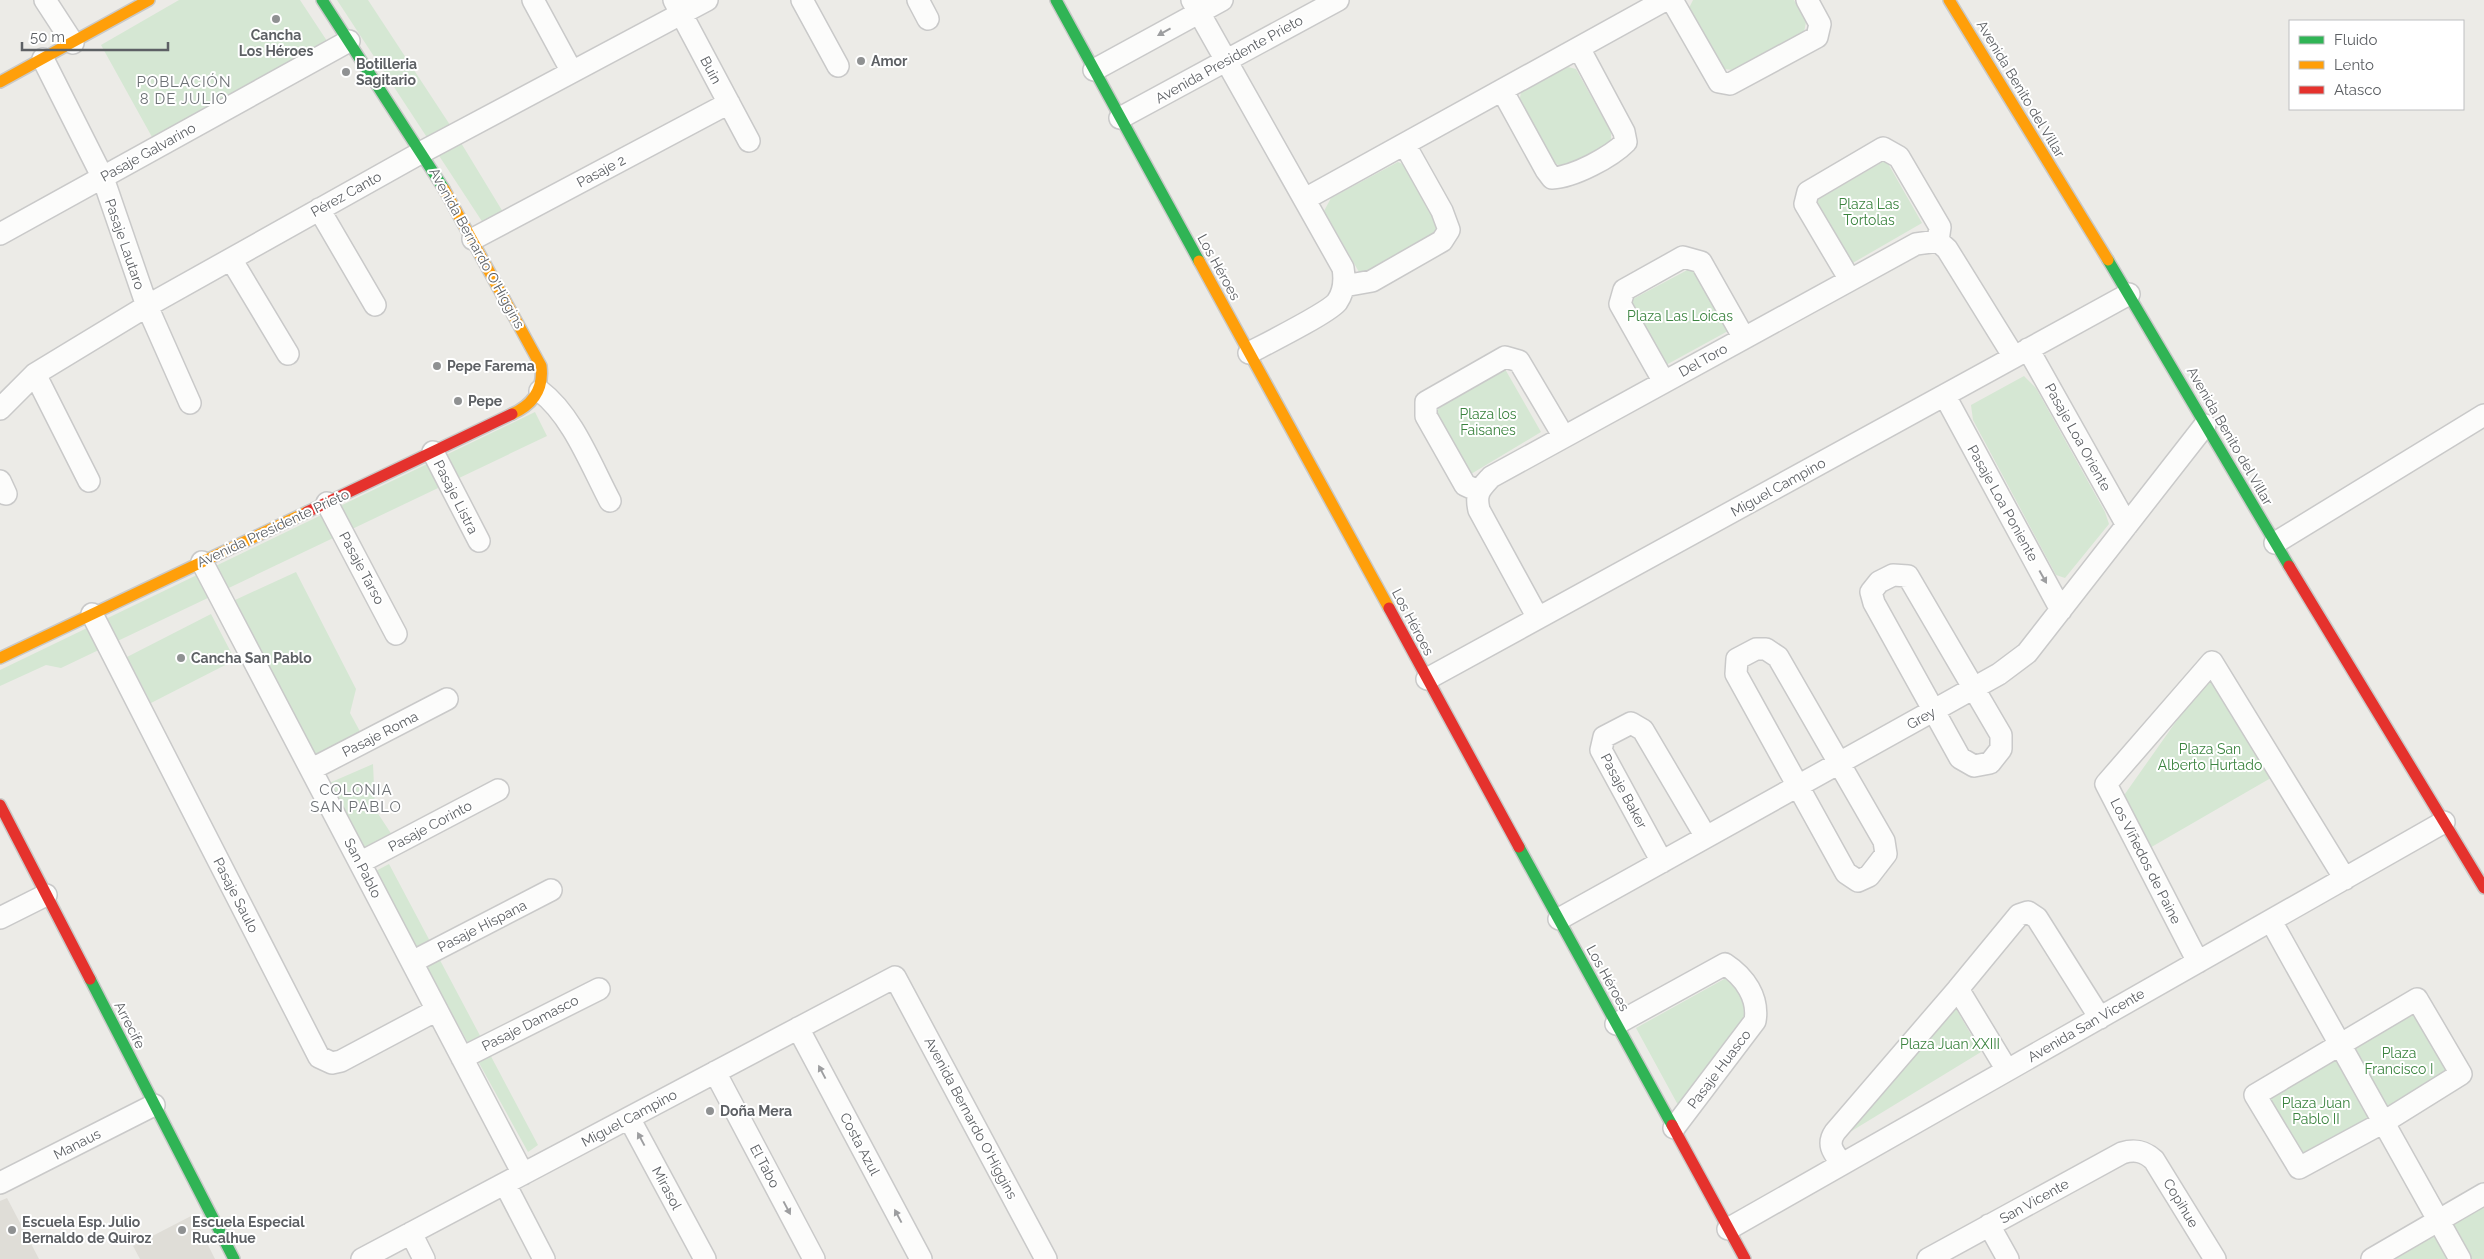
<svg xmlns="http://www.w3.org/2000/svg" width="2484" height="1259" viewBox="0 0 2484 1259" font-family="Raleway,sans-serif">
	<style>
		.education { fill: #dfddd7 }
		.green { fill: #d5e7d3 }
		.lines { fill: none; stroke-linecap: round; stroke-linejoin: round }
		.street-casing { stroke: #c9c9c9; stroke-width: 24 }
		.fast-casing { stroke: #c9c9c8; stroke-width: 14 }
		.slow-casing { stroke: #c9c9c8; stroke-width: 14 }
		.jam-casing { stroke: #c9c9c8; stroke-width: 14 }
		.street { stroke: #fcfcfb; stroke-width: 21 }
		.fast { stroke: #30b455; stroke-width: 11 }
		.slow { stroke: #ff9f0a; stroke-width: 11 }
		.jam { stroke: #e5322d; stroke-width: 11 }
		.oneway { fill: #9d9ea0 }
		.poi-dot { fill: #8f9192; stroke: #fff; stroke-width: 2 }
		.labels { text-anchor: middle; stroke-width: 4; stroke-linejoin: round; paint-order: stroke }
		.poi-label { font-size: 14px; font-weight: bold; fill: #5d6064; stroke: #fff; text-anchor: start }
		.street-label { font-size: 14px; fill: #5d6064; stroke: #fff }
		.park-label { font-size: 14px; fill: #3c8440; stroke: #fff }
		.neighbourhood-label { font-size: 15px; letter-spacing: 1px; fill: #6e7276; stroke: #fff }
	</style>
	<rect width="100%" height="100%" fill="#ecebe7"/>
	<path class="education" d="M7 1198 39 1259H0V1201Z
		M193 1215 215 1259H140L133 1246Z"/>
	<path class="green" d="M179 0H300L329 44 152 137 101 45Z
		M337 0H368L452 128 506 217 487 229Z
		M1693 0H1794L1806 22 1804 32 1733 70 1724 69 1689 8Z
		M1568 67 1576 69 1611 132V143L1564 168 1551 161 1519 103 1521 92Z
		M1886 160 1922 223 1851 264 1815 201Z
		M1398 162 1410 167 1441 225 1439 235 1368 272H1359L1324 211 1331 198Z
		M1693 267 1728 331 1666 365 1631 300Z
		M1505 369 1541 432 1471 474 1434 411Z
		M2024 376 2036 388 2105 512 2109 524 2065 578 2056 575 1973 420 1971 405Z
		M535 412 547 436 61 668 46 665 0 686V670Z
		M296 572 356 689 350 713 363 737 318 761 235 600Z
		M211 614 235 660 151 703 127 657Z
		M2213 669 2276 775 2148 849 2120 801Z
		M373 764 375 809 394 838 365 851 327 784Z
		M389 864 538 1145 528 1152 374 872Z
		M1726 978C1737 985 1746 1002 1747 1014L1678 1105 1636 1028Z
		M1954 1005 1981 1052 1850 1132Z
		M2415 1007 2453 1072 2385 1113 2347 1049Z
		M2337 1055 2375 1117 2304 1165 2263 1098Z
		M2484 1200V1259H2467L2446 1222Z
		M2437 1231 2453 1259H2390Z"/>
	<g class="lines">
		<defs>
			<path id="street" d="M45 0 73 43
				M533 0 572 72
				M674 0 749 141
				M802 0 838 66
				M918 0 928 19
				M1192 0 1343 268C1345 280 1344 292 1337 302 1328 313 1266 344 1249 353
				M1672 0 1719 82 1730 84 1817 37 1820 24 1807 0
				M43 59 103 178 147 306 190 403
				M1094 70 1222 0
				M1502 90 1546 170 1552 178C1574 177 1611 157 1626 142L1624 132 1579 48
				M1120 118 1338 0
				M1305 199 1665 0
				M319 209 375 305
				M0 234 349 41
				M473 239 729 103
				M231 259 288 354
				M1850 280 1805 204 1808 192 1883 148 1899 157 1940 227 1938 241
				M1344 286 1372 281 1442 241 1449 230 1442 211 1405 145
				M2028 349 2127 525
				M35 374 89 481
				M1664 382 1620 304 1624 290 1683 257 1701 262 1744 338
				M540 391C572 415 591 465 610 501
				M1945 396 2061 610
				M0 409 35 374 147 306 422 152 707 0
				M433 452 479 541
				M0 481 6 494
				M1478 491 1465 485 1426 416V402L1505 357 1519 361 1564 437
				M327 503 396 634
				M2275 543 2484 415
				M202 562 523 1174
				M1893 575 1908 576 2001 735V749L1990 763 1974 766 1960 758 1874 603 1871 592 1879 582Z
				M92 614 319 1057 332 1063 341 1061 437 1010
				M1538 618 1479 510C1475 493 1480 489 1491 477L1916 244 1938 241 1947 249 2014 357
				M1756 649H1766L1778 657 1884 841 1886 854 1869 876 1858 881 1846 873 1736 674 1737 659Z
				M1427 679 2129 294
				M312 769 447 699
				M361 862 498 790
				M1662 862 1601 750 1604 737 1631 723 1643 730 1706 837
				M0 918 46 895
				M1559 919 1999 674 2027 653 2205 425
				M2271 921 2460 1259
				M412 962 551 890
				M2198 962 2106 784 2212 662 2345 879
				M2417 999 2461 1074 2384 1122 2299 1168 2255 1095Z
				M1616 1024 1725 964C1745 977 1759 998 1755 1021L1674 1128
				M798 1028 921 1259
				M462 1058 599 989
				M2007 1070 1958 989 2019 915 2028 912 2037 918 2100 1018
				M715 1072 814 1259
				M629 1118 705 1259
				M1842 1164C1834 1153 1826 1145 1835 1132L1958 989
				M0 1183 154 1105
				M505 1184 544 1259
				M1989 1225 2008 1259
				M1728 1229 2444 822
				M411 1233 424 1259
				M362 1259 895 977 1046 1259
				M1928 1259 2122 1153C2135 1149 2144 1151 2154 1160L2215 1259
				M2372 1259 2484 1194"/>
			<path id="fast" d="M322 0 444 189
				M1056 0 1199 261
				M2108 260 2289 566
				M1519 847 1672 1125
				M90 979 234 1259"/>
			<path id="slow" d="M1949 0 2108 260
				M0 82 149 0
				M444 189 541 366C544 390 532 405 512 414
				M1199 261 1389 608
				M0 658 307 512"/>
			<path id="jam" d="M307 512 512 414
				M2289 566 2484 888
				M1389 608 1519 847
				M0 805 90 979
				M1672 1125 1745 1259"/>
		</defs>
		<use href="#street" class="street-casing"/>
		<use href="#fast" class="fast-casing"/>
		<use href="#slow" class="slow-casing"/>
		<use href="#jam" class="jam-casing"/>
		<use href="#street" class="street"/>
		<use href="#fast" class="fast"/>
		<use href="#slow" class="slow"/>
		<use href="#jam" class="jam"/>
	</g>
	<defs><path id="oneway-solid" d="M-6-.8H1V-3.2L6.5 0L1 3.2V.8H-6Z" transform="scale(1.25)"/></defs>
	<g class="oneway">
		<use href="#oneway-solid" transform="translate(1164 32) rotate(151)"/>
		<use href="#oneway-solid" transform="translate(2043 577) rotate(61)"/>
		<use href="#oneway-solid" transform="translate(822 1072) rotate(-118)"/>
		<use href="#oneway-solid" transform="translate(641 1139) rotate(-118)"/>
		<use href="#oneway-solid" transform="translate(787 1208) rotate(62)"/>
		<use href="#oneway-solid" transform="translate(898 1216) rotate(-118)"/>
	</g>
	<g class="poi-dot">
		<circle cx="276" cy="19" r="5"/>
		<circle cx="861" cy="61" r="5"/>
		<circle cx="346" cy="72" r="5"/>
		<circle cx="437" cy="366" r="5"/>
		<circle cx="458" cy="401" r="5"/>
		<circle cx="181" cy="658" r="5"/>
		<circle cx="710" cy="1111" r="5"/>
		<circle cx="12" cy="1230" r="5"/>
		<circle cx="182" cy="1230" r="5"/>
	</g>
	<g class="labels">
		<g class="poi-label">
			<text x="276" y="40" text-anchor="middle">Cancha<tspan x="276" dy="16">Los Héroes</tspan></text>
			<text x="871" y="66">Amor</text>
			<text x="356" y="69">Botilleria<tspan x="356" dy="16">Sagitario</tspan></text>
			<text x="447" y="371">Pepe Farema</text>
			<text x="468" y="406">Pepe</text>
			<text x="191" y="663">Cancha San Pablo</text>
			<text x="720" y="1116">Doña Mera</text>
			<text x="22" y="1227">Escuela Esp. Julio<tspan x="22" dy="16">Bernaldo de Quiroz</tspan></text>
			<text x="192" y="1227">Escuela Especial<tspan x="192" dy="16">Rucalhue</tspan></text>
		</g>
		<g class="street-label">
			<text transform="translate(1229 59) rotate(-29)" y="5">Avenida Presidente Prieto</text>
			<text transform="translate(711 70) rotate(62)" y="5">Buin</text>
			<text transform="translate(2021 89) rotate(59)" y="5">Avenida Benito del Villar</text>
			<text transform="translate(148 152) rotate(-29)" y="5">Pasaje Galvarino</text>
			<text transform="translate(601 171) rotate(-28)" y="5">Pasaje 2</text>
			<text transform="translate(346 194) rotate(-29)" y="5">Pérez Canto</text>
			<text transform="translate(125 244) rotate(71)" y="5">Pasaje Lautaro</text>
			<text transform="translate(477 248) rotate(61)" y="5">Avenida Bernardo O'Higgins</text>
			<text transform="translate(1219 267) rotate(61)" y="5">Los Héroes</text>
			<text transform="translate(1703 360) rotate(-29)" y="5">Del Toro</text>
			<text transform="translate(2230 436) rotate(60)" y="5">Avenida Benito del Villar</text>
			<text transform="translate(2078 437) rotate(61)" y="5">Pasaje Loa Oriente</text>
			<text transform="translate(1778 487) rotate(-29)" y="5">Miguel Campino</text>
			<text transform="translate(456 497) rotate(63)" y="5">Pasaje Listra</text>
			<text transform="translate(2003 503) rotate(61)" y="5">Pasaje Loa Poniente</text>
			<text transform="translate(273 528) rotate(-25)" y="5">Avenida Presidente Prieto</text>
			<text transform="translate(362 568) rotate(62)" y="5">Pasaje Tarso</text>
			<text transform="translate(1413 622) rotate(62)" y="5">Los Héroes</text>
			<text transform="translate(1921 718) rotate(-29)" y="5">Grey</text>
			<text transform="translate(380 734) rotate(-27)" y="5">Pasaje Roma</text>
			<text transform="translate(1624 791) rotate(62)" y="5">Pasaje Baker</text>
			<text transform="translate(430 826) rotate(-28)" y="5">Pasaje Corinto</text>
			<text transform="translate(2146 861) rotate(63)" y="5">Los Viñedos de Paine</text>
			<text transform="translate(363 868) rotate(63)" y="5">San Pablo</text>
			<text transform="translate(236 895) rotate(63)" y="5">Pasaje Saulo</text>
			<text transform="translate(482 926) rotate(-27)" y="5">Pasaje Hispana</text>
			<text transform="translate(1608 978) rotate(61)" y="5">Los Héroes</text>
			<text transform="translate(530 1023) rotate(-27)" y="5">Pasaje Damasco</text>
			<text transform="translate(130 1025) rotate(63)" y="5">Arrecife</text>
			<text transform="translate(2086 1025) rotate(-30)" y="5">Avenida San Vicente</text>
			<text transform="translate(1719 1069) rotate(-53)" y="5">Pasaje Huasco</text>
			<text transform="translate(629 1118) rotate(-28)" y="5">Miguel Campino</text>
			<text transform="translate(971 1118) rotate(62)" y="5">Avenida Bernardo O'Higgins</text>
			<text transform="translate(77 1144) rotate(-27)" y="5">Manaus</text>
			<text transform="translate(860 1144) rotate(62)" y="5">Costa Azul</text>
			<text transform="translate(765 1166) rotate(62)" y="5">El Tabo</text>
			<text transform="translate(667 1188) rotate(62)" y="5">Mirasol</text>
			<text transform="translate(2034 1201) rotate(-29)" y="5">San Vicente</text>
			<text transform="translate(2181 1203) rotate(59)" y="5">Copihue</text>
		</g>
		<g class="park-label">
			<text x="1869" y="209">Plaza Las<tspan x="1869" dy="16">Tortolas</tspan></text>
			<text x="1680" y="321">Plaza Las Loicas</text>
			<text x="1488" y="419">Plaza los<tspan x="1488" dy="16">Faisanes</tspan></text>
			<text x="2210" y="754">Plaza San<tspan x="2210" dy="16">Alberto Hurtado</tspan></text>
			<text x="1950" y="1049">Plaza Juan XXIII</text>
			<text x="2399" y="1058">Plaza<tspan x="2399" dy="16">Francisco I</tspan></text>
			<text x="2316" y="1108">Plaza Juan<tspan x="2316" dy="16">Pablo II</tspan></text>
		</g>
		<g class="neighbourhood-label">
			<text x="184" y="87">POBLACIÓN<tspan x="184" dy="17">8 DE JULIO</tspan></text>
			<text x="356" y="795">COLONIA<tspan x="356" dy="17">SAN PABLO</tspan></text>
		</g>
	</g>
	<rect x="2289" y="20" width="175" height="90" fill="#ffffff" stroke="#bebfc1"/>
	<rect x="2299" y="36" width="25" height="8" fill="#30b455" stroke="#bebfc1"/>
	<text x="2334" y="45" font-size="15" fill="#5d6064">Fluido</text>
	<rect x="2299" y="61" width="25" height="8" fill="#ff9f0a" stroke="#bebfc1"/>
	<text x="2334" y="70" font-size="15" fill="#5d6064">Lento</text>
	<rect x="2299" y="86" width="25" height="8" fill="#e5322d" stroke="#bebfc1"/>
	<text x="2334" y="95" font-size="15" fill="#5d6064">Atasco</text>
	<path d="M22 42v8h146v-8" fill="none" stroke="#5d6064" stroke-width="2.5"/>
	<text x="30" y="42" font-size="15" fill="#5d6064" stroke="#ffffff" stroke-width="4" paint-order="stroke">50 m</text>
</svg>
